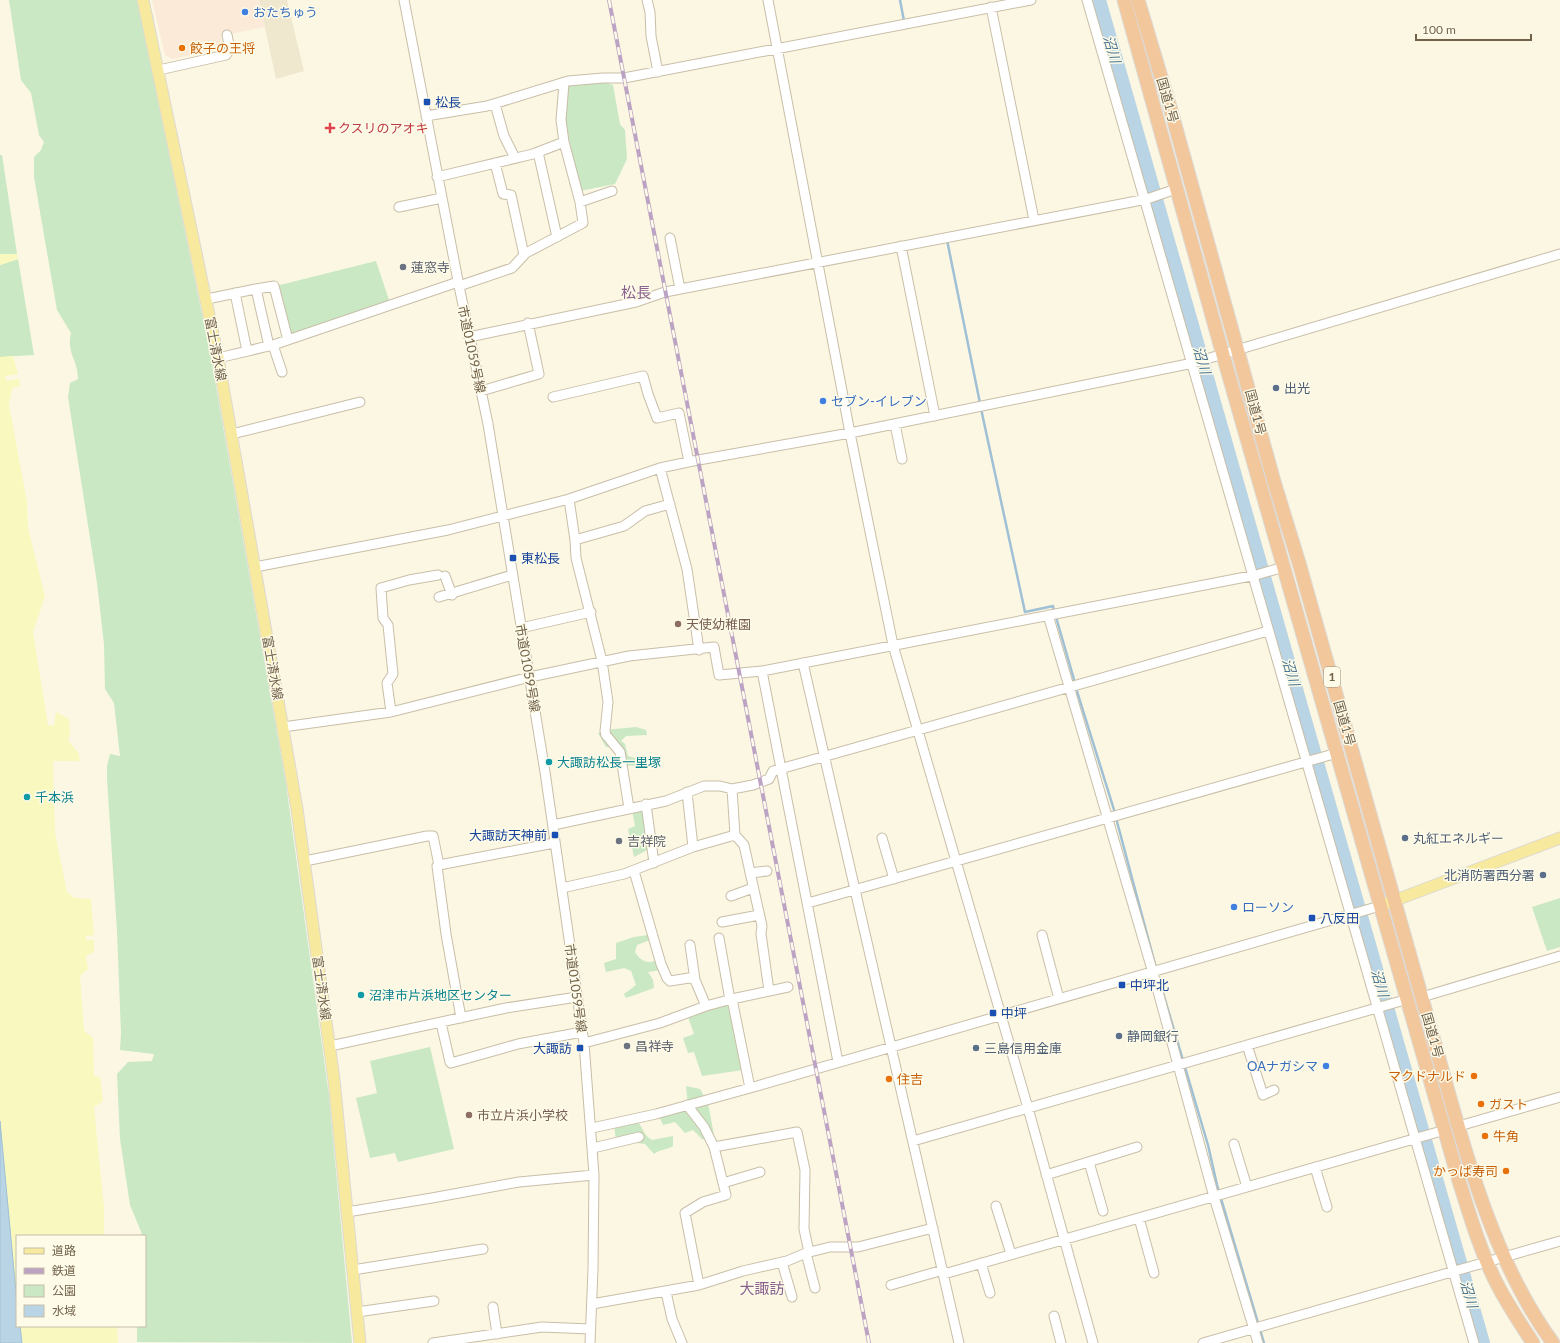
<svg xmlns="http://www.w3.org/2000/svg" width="1560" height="1343" viewBox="0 0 1560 1343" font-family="Lato,'Noto Sans JP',sans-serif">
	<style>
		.residential { fill: #efe8cf }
		.commercial { fill: #fbead7 }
		.green { fill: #c9e8c3 }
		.sand { fill: #f9f9bf }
		.water { fill: #b9d4e4; stroke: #9fc0d5 }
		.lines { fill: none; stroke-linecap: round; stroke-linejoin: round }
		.stream { stroke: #9fc0d5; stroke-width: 2.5 }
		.river { stroke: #b9d4e4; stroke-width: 14 }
		.minor-casing { stroke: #c9bea8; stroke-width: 11 }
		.major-casing { stroke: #ddd9d4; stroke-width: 13 }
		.highway-casing { stroke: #ddd9d4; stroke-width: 15 }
		.minor { stroke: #fff; stroke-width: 9 }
		.major { stroke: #f7ea9e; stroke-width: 11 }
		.highway { stroke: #f3c79c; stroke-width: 13 }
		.rail-casing { stroke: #bca3c4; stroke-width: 4 }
		.rail { stroke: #fefbe9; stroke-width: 2.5; stroke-dasharray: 8; stroke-linecap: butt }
		.shop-dot { fill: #3f7fe0; stroke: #fefbe9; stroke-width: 1.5 }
		.food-dot { fill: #e8710a; stroke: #fefbe9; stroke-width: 1.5 }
		.transit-dot { fill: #1a4fb4; stroke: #fefbe9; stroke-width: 1.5 }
		.health-dot { fill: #e0444e; stroke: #fefbe9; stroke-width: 1.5 }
		.worship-dot { fill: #6b7280; stroke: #fefbe9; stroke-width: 1.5 }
		.service-dot { fill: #5c6f8a; stroke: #fefbe9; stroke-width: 1.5 }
		.education-dot { fill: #8d6e63; stroke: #fefbe9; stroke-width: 1.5 }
		.culture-dot { fill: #0f9aa8; stroke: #fefbe9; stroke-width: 1.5 }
		.labels { text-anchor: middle; stroke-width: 3; stroke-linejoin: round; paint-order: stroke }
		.shield { fill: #fefbe9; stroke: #9c907a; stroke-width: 1 }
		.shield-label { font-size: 12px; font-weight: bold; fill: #72624a }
		.shop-label { font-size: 13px; fill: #366cbe; stroke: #fefbe9; text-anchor: start }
		.food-label { font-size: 13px; fill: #c56008; stroke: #fefbe9; text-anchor: start }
		.street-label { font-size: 13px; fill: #72624a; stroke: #fefbe9 }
		.transit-label { font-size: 13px; fill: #164399; stroke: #fefbe9; text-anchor: start }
		.health-label { font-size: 13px; fill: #be3a42; stroke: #fefbe9; text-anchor: start }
		.worship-label { font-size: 13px; fill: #5b616d; stroke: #fefbe9; text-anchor: start }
		.service-label { font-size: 13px; fill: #4e5e75; stroke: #fefbe9; text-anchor: start }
		.education-label { font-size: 13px; fill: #785e54; stroke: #fefbe9; text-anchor: start }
		.culture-label { font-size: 13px; fill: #0d838f; stroke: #fefbe9; text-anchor: start }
		.water-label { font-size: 14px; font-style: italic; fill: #4b7792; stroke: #fefbe9 }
		.quarter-label { font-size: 15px; fill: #8a628e; stroke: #fefbe9 }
	</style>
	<rect width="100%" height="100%" fill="#fbf7e3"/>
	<path class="residential" d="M259 0H287L304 71 276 79Z"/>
	<path class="commercial" d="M152 0H259L265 27 221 36 222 48 172 59 165 55Z"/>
	<path class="green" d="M9 0H137L211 358 286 784 329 1096 352 1343 137 1342V1326H145V1236H137L142 1234 130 1205 120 1139 117 1074 128 1062 152 1061 154 1054 120 1050 121 1033 117 931 107 779V766L110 754 120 756 114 703 105 689 104 644 97 583 68 397 70 383 78 379C78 360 66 353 71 333L57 310 34 177V157L41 150 44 142 39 135 31 93 21 80Z
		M601 81 613 85 620 124 625 130 627 159 615 184 580 191 565 119 567 85Z
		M0 155H2L17 254H0Z
		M18 259 34 355 0 357V265Z
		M376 261 390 303 290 335 276 286Z
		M636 727 646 730 647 735 626 736 621 741 625 744 628 756 635 758 645 755 649 760 644 765 625 766 614 747H606L598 733 605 730Z
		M644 806 649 849 634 857 628 829 635 826 632 810Z
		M1560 898V947L1547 951 1532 907Z
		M648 935 650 940 637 945 635 952C640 960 646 964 655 961L660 970 648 972 653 980 654 988 626 998 624 994 636 985 631 971 624 968 606 972 604 963 616 959V943L634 937Z
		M727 1004 730 1005 743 1070 702 1076 694 1052 688 1053 683 1038 694 1034 688 1017Z
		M430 1047 454 1149 398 1162 395 1153 370 1158 356 1098 377 1093 370 1061Z
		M686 1086 700 1089 708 1103 714 1135 709 1140 702 1139 693 1130 685 1133 675 1122 663 1125 659 1116 688 1106Z
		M638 1122C643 1128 644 1136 652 1140L673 1136V1146C667 1150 660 1149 654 1154L645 1144 629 1142 617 1146 614 1126Z"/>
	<path class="sand" d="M0 254H17L18 259 0 265Z
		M13 356 18 374 5 376 6 381 19 379 20 386 12 388 9 405 27 502 28 528 45 596 33 632 48 725 54 726 56 712 69 719 70 732 68 740 79 754 80 761H53L55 833 67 892 74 898 91 899 94 935 86 936V940H94V952L86 956 88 969 80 976 84 1031 93 1038 94 1076 100 1077 103 1101 94 1107 104 1208V1236H17V1303L0 1121V357Z
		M20 1326H117L118 1343H22Z"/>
	<path class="water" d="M0 1121 17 1303V1326H20L22 1343H0Z"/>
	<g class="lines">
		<path class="stream" d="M900 0 904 21
			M947 240 983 418 1025 612 1053 606 1054 612
			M1056 617 1075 683
			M1076 688 1115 813
			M1116 818 1156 968
			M1161 986 1208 1145 1217 1185 1264 1343"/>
		<path class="river" d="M1099 0 1483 1343"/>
		<defs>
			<path id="minor" d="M404 0 459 286 488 424 545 772 584 1043 594 1175 593 1269 590 1343
				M647 0 650 12 651 36 658 72
				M768 0 850 433 893 645 1028 1108 1093 1343
				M1087 0 1474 1343
				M991 7 1034 220
				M159 70 226 55 230 49 227 35
				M495 104 504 136 515 158
				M426 116 487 106 568 81 603 78H624L1031 0
				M538 152 557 237
				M495 163 503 194 511 195 524 255
				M437 177 533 154 564 142 561 120 564 83
				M580 202 612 191
				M399 207 442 198
				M670 238 680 289
				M901 246 935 416
				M459 286 512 268 526 253 583 223 580 202 564 142
				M256 289 274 286 288 340
				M235 293 247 351
				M207 299 256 289 269 346
				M469 337 636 302 665 292 1147 199 1176 189
				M273 345 282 372
				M218 358 273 345 458 282
				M481 391 539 374 528 323
				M553 397 643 376 648 394 657 418 679 413 689 462
				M895 424 902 459
				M232 434 360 402
				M660 468 687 569 699 650
				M569 499 575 540 624 526 645 511 670 504
				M575 540 576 558 602 661 608 702 605 731 606 735 620 752 629 808
				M255 567 448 530 569 499 660 468 693 461 850 433 1193 363 1560 254
				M445 576 452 595
				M439 597 512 575
				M1048 615 1153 973 1214 1197 1258 1343
				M521 628 591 612
				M803 663 959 1343
				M762 671 838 1062
				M391 712 387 683 393 674 388 625 383 618 381 588 409 580 438 575
				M283 727 391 712 530 677 629 656 714 647 719 675 762 671 1256 575 1284 567
				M687 792 693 847
				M646 804 654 863
				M553 825 666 801 704 786H720L732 789 753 785 769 779 773 771 1268 631
				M735 835 744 845 762 926 761 934 769 991
				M882 838 894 879
				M305 861 427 836H433L439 865 554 843
				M439 865 437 866 446 934 461 1018
				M634 871 661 964 667 978 670 981 689 978 695 980
				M750 873 767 871
				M562 888 624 874 693 847 735 835 732 789
				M731 896 753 888
				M808 903 1337 753
				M722 922 759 915
				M1042 935 1059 999
				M719 938 730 1000
				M690 945 695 980 706 1006
				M1422 997 1560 956
				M732 999 750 1088
				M441 1023 450 1062 451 1063 518 1044 582 1032
				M584 1043 660 1023 706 1006 732 999 788 987
				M1247 1045 1263 1095 1274 1090
				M330 1046 506 1008 577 997
				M687 1105 704 1127 714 1147
				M1459 1126 1560 1097
				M592 1128 656 1114 750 1088 1380 906
				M913 1141 1408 999
				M1234 1144 1247 1187
				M593 1148 639 1137
				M1089 1162 1103 1211
				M1315 1167 1327 1207
				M1046 1175 1137 1147
				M723 1183 760 1172
				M996 1206 1011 1254
				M347 1212 432 1198 519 1182 594 1175
				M1139 1218 1154 1273
				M806 1253 815 1288
				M782 1262 792 1297
				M981 1263 990 1293
				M353 1270 483 1249
				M944 1274 1445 1130
				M699 1285 685 1213 703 1202 726 1195 714 1147 797 1132 805 1170 804 1229 809 1252
				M891 1285 943 1270
				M666 1292 672 1319 682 1343
				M592 1304 699 1285 743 1271 787 1261 806 1253 830 1247H858L933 1228
				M493 1307 497 1334
				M357 1312 434 1301
				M1054 1316 1061 1343
				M433 1343 542 1327 590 1329
				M1203 1343 1560 1241"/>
			<path id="major" d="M143 0 218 358 297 809 334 1080 360 1343
				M1380 906 1560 838"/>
			<path id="highway" d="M1124 0 1223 355 1459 1181C1470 1216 1480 1250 1496 1282 1507 1304 1520 1323 1533 1343
				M1138 0 1170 107 1275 485 1299 563C1342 714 1384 865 1427 1016 1458 1123 1486 1252 1553 1343"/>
		</defs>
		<use href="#minor" class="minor-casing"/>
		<use href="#major" class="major-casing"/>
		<use href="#highway" class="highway-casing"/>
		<use href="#minor" class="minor"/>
		<use href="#major" class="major"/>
		<use href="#highway" class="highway"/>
		<defs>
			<path id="rail" d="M609 0 869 1343"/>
		</defs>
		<use href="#rail" class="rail-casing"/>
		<use href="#rail" class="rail"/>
	</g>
	<g class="shop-dot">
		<circle cx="245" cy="12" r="4"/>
		<circle cx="823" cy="401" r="4"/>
		<circle cx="1234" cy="907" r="4"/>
		<circle cx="1326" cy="1066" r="4"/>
	</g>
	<g class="food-dot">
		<circle cx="182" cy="48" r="4"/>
		<circle cx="1474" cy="1076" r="4"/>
		<circle cx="889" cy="1079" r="4"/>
		<circle cx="1481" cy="1104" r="4"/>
		<circle cx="1485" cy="1136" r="4"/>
		<circle cx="1506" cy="1171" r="4"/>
	</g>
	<g class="transit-dot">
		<rect x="423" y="98" width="8" height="8" rx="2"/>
		<rect x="509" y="554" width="8" height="8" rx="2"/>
		<rect x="551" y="831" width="8" height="8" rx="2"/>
		<rect x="1308" y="914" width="8" height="8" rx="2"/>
		<rect x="1118" y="981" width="8" height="8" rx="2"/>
		<rect x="989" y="1009" width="8" height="8" rx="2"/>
		<rect x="576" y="1044" width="8" height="8" rx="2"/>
	</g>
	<path class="health-dot" d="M328 122h4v4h4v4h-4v4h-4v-4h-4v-4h4z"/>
	<g class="worship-dot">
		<circle cx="403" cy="267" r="4"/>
		<circle cx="619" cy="841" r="4"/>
		<circle cx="627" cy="1046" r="4"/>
	</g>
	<g class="service-dot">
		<circle cx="1276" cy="388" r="4"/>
		<circle cx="1405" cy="838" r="4"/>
		<circle cx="1543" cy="875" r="4"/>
		<circle cx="1119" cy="1036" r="4"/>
		<circle cx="976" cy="1048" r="4"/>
	</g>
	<g class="education-dot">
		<circle cx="678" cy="624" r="4"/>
		<circle cx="469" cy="1115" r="4"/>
	</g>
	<g class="culture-dot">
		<circle cx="549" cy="762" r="4"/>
		<circle cx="27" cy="797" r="4"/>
		<circle cx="361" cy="995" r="4"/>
	</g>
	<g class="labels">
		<rect class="shield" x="1324" y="667" width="16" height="20" rx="3"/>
		<g class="shield-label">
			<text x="1332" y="681">1</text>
		</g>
		<g class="shop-label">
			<text x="253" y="17">おたちゅう</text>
			<text x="831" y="406">セブン-イレブン</text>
			<text x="1242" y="912">ローソン</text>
			<text x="1318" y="1071" text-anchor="end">OAナガシマ</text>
		</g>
		<g class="food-label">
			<text x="190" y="53">餃子の王将</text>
			<text x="1466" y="1081" text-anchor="end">マクドナルド</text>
			<text x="897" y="1084">住吉</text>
			<text x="1489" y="1109">ガスト</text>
			<text x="1493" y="1141">牛角</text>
			<text x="1498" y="1176" text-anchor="end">かっぱ寿司</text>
		</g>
		<g class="street-label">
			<text transform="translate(1168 100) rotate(74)" y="5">国道1号</text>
			<text transform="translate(216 349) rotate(79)" y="5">富士清水線</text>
			<text transform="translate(472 349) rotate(78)" y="5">市道01059号線</text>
			<text transform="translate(1256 412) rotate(75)" y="5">国道1号</text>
			<text transform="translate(273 668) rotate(80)" y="5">富士清水線</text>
			<text transform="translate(528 668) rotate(80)" y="5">市道01059号線</text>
			<text transform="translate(1345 723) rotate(74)" y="5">国道1号</text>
			<text transform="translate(322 988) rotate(82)" y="5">富士清水線</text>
			<text transform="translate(576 988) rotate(82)" y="5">市道01059号線</text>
			<text transform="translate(1433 1035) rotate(74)" y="5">国道1号</text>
		</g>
		<g class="transit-label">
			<text x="435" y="107">松長</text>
			<text x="521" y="563">東松長</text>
			<text x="547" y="840" text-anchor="end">大諏訪天神前</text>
			<text x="1320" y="923">八反田</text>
			<text x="1130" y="990">中坪北</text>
			<text x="1001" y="1018">中坪</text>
			<text x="572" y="1053" text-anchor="end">大諏訪</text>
		</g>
		<g class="health-label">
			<text x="338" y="133">クスリのアオキ</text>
		</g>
		<g class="worship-label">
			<text x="411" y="272">蓮窓寺</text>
			<text x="627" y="846">吉祥院</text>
			<text x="635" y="1051">昌祥寺</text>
		</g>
		<g class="service-label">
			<text x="1284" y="393">出光</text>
			<text x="1413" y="843">丸紅エネルギー</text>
			<text x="1535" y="880" text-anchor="end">北消防署西分署</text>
			<text x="1127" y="1041">静岡銀行</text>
			<text x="984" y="1053">三島信用金庫</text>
		</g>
		<g class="education-label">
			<text x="686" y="629">天使幼稚園</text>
			<text x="477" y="1120">市立片浜小学校</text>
		</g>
		<g class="culture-label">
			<text x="557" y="767">大諏訪松長一里塚</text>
			<text x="35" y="802">千本浜</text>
			<text x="369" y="1000">沼津市片浜地区センター</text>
		</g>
		<g class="water-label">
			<text transform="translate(1112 49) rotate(74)" y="5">沼川</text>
			<text transform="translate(1202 360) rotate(74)" y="5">沼川</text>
			<text transform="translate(1291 672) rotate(74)" y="5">沼川</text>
			<text transform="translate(1380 983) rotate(74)" y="5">沼川</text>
			<text transform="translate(1469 1294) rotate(74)" y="5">沼川</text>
		</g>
		<g class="quarter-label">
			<text x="636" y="298">松長</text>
			<text x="762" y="1294">大諏訪</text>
		</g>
	</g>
	<rect x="16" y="1235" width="130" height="92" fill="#fefbe9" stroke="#c6bea9"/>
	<rect x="24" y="1248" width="20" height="6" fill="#f7ea9e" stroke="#c6bea9"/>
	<text x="52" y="1255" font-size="12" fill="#72624a">道路</text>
	<rect x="24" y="1268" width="20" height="6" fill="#bca3c4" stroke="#c6bea9"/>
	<text x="52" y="1275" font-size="12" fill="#72624a">鉄道</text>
	<rect x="24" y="1285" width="20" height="12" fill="#c9e8c3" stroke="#c6bea9"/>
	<text x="52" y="1295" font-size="12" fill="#72624a">公園</text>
	<rect x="24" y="1305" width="20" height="12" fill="#b9d4e4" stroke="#c6bea9"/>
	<text x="52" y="1315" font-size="12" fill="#72624a">水域</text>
	<path d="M1416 34v6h115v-6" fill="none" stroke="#72624a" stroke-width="2"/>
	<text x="1422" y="34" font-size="12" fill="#72624a" stroke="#fefbe9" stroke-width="3" paint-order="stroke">100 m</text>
</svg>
